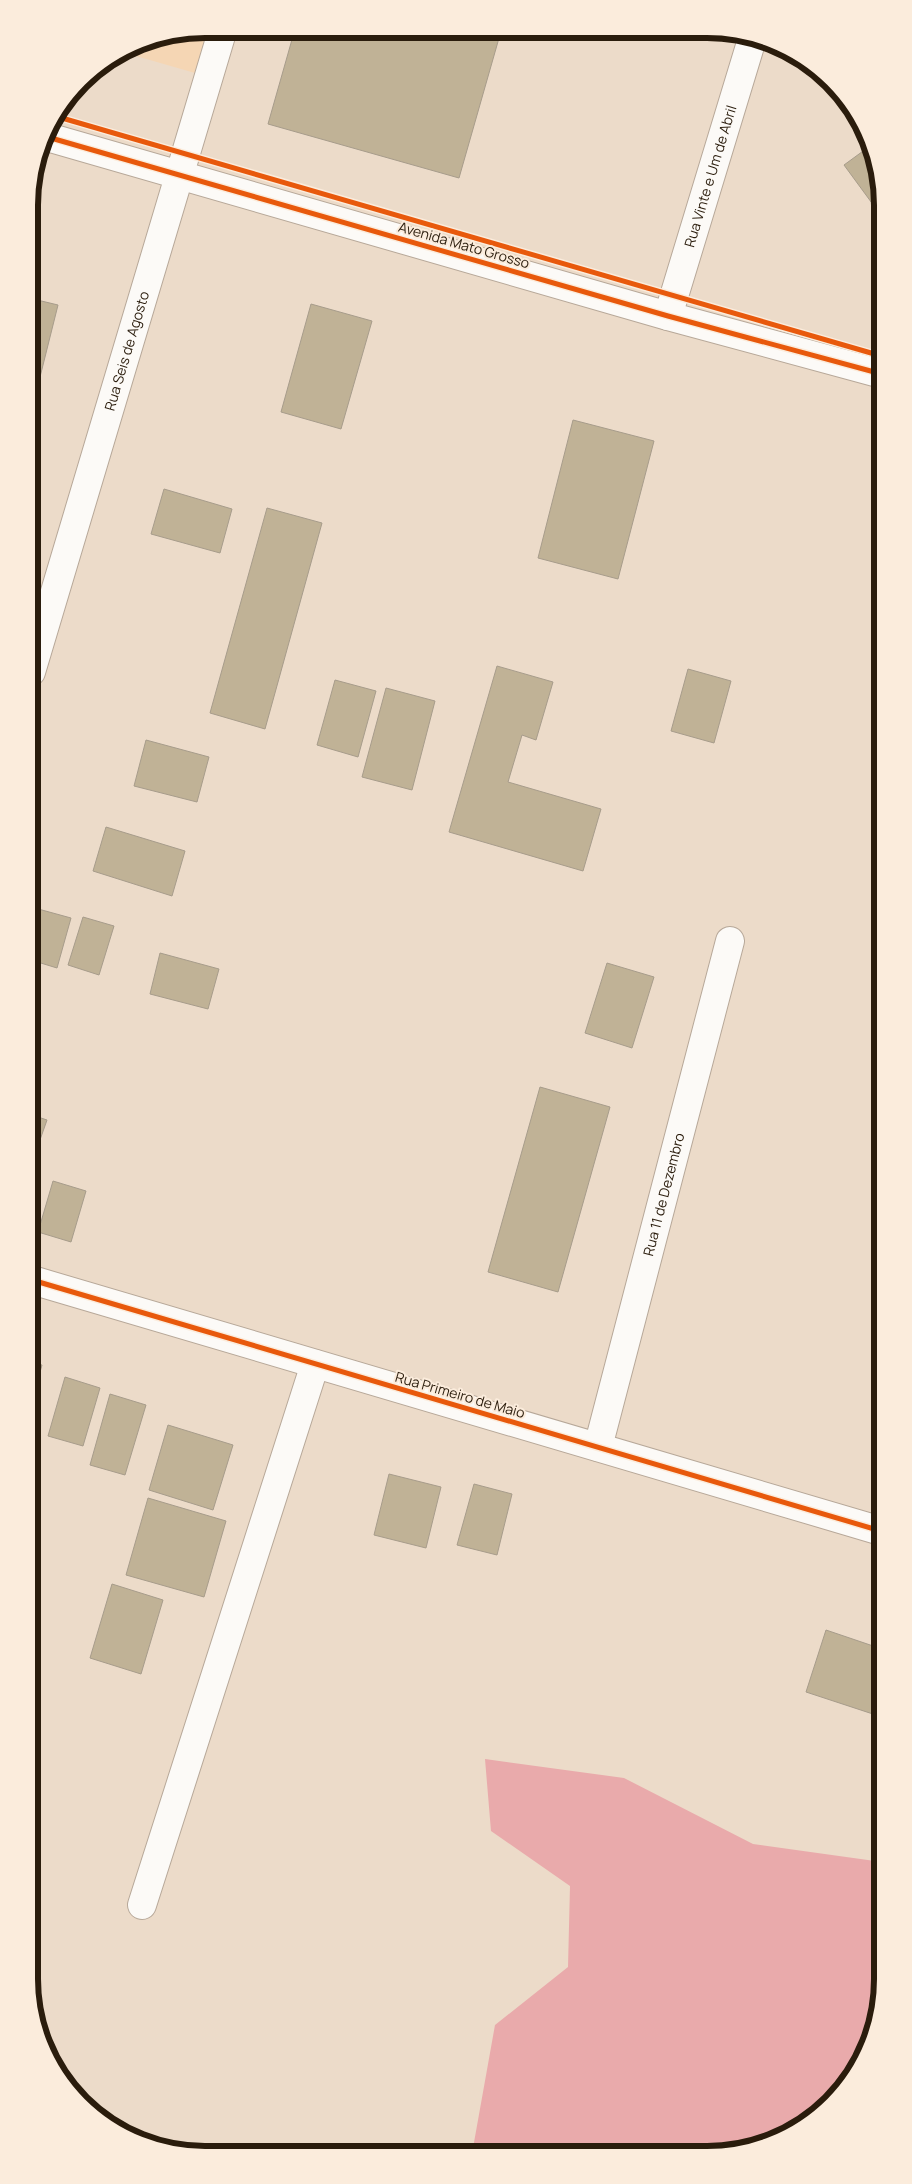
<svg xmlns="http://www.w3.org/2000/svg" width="912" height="2184" viewBox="0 0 912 2184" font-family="Manrope,sans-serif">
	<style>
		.built { fill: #f5d6b4 }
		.forest { fill: #e9aaab }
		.building { fill: #c0b296; stroke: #a79c8b }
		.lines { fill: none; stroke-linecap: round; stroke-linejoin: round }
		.street-casing { stroke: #b7a899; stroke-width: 30 }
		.secondary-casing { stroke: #b7a899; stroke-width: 30 }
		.street { stroke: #fcfaf7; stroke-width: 28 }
		.secondary { stroke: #fcfaf7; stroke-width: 28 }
		.cycleway-casing { stroke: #fbecdc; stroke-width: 8 }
		.cycleway { stroke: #e8590c; stroke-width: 5 }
		.labels { text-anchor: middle; stroke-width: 4; stroke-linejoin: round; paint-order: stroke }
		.street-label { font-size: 14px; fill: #2a1c0c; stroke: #fbecdc }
		.rim { fill: none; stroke: #2a1c0c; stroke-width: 6 }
	</style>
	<rect width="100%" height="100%" fill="#ecdbc9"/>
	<path class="built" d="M207 29 195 73 122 52 138 42Z"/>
	<path class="forest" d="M485 1759 624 1778 753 1844 882 1862 883 1990 870 2046 847 2087 805 2126 752 2149 470 2151 473 2148 495 2025 568 1967 570 1886 491 1831Z"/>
	<path class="building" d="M295 29 501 31 459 178 268 124Z
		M870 146 877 160V210L844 165Z
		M29 298 58 305 35 397 30 396Z
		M311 304 372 321 341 429 281 412Z
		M573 420 654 441 618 579 538 558Z
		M164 489 232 509 220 553 151 534Z
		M267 508 322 523 265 729 210 713Z
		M497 666 553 682 536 740 522 735 508 782 601 809 583 871 449 832Z
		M688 669 731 681 714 743 671 731Z
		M335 680 376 691 358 757 317 745Z
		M386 688 435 701 412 790 362 777Z
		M146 740 209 757 197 802 134 786Z
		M106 827 185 851 172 896 93 871Z
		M31 907 71 918 57 968 31 960Z
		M83 917 114 926 99 975 68 965Z
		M160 953 219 969 208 1009 150 994Z
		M607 963 654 977 632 1048 585 1033Z
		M540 1087 610 1107 558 1292 488 1272Z
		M32 1115 47 1120 35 1154 32 1152Z
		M53 1181 86 1191 71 1242 38 1232Z
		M33 1363 42 1365 33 1397Z
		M65 1377 100 1388 83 1446 48 1436Z
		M110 1394 146 1405 125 1475 90 1465Z
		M168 1425 233 1445 213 1510 149 1490Z
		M389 1474 441 1487 426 1548 374 1535Z
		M474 1484 512 1494 497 1555 457 1545Z
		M148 1498 226 1521 204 1597 126 1575Z
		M112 1584 163 1600 141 1674 90 1658Z
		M826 1630 882 1649V1717L806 1692Z"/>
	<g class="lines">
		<defs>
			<g id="street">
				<path id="s1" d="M668 316 753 36"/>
				<path id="s2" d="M31 672 223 29"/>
				<path d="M32 1280 881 1531"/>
				<path id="s3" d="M598 1447 730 941"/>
				<path d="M142 1905 315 1364"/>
			</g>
			<path id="secondary" d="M44 136 668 316 878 373"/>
		</defs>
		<use href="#street" class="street-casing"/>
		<use href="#secondary" class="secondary-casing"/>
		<use href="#street" class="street"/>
		<use href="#secondary" class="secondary"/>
		<defs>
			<path id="cycleway" d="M55 116 878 355
				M44 136 668 316 878 373
				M32 1280 881 1531"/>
		</defs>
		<use href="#cycleway" class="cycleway-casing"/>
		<use href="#cycleway" class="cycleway"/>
	</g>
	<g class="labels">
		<g class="street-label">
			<text dy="5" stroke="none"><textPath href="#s1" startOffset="146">Rua Vinte e Um de Abril</textPath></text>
			<text transform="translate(464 245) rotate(16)" y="5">Avenida Mato Grosso</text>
			<text dy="5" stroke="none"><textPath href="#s2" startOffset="335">Rua Seis de Agosto</textPath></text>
			<text dy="5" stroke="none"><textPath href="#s3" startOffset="261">Rua 11 de Dezembro</textPath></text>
			<text transform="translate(460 1395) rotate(16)" y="5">Rua Primeiro de Maio</text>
		</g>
	</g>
	<path d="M0 0H912V2184H0ZM205 38H707A167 167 0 0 1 874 205V1979A167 167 0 0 1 707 2146H205A167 167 0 0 1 38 1979V205A167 167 0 0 1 205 38Z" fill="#fbecdc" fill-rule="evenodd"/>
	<path class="rim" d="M205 38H707A167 167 0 0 1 874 205V1979A167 167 0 0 1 707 2146H205A167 167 0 0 1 38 1979V205A167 167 0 0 1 205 38Z"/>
</svg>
